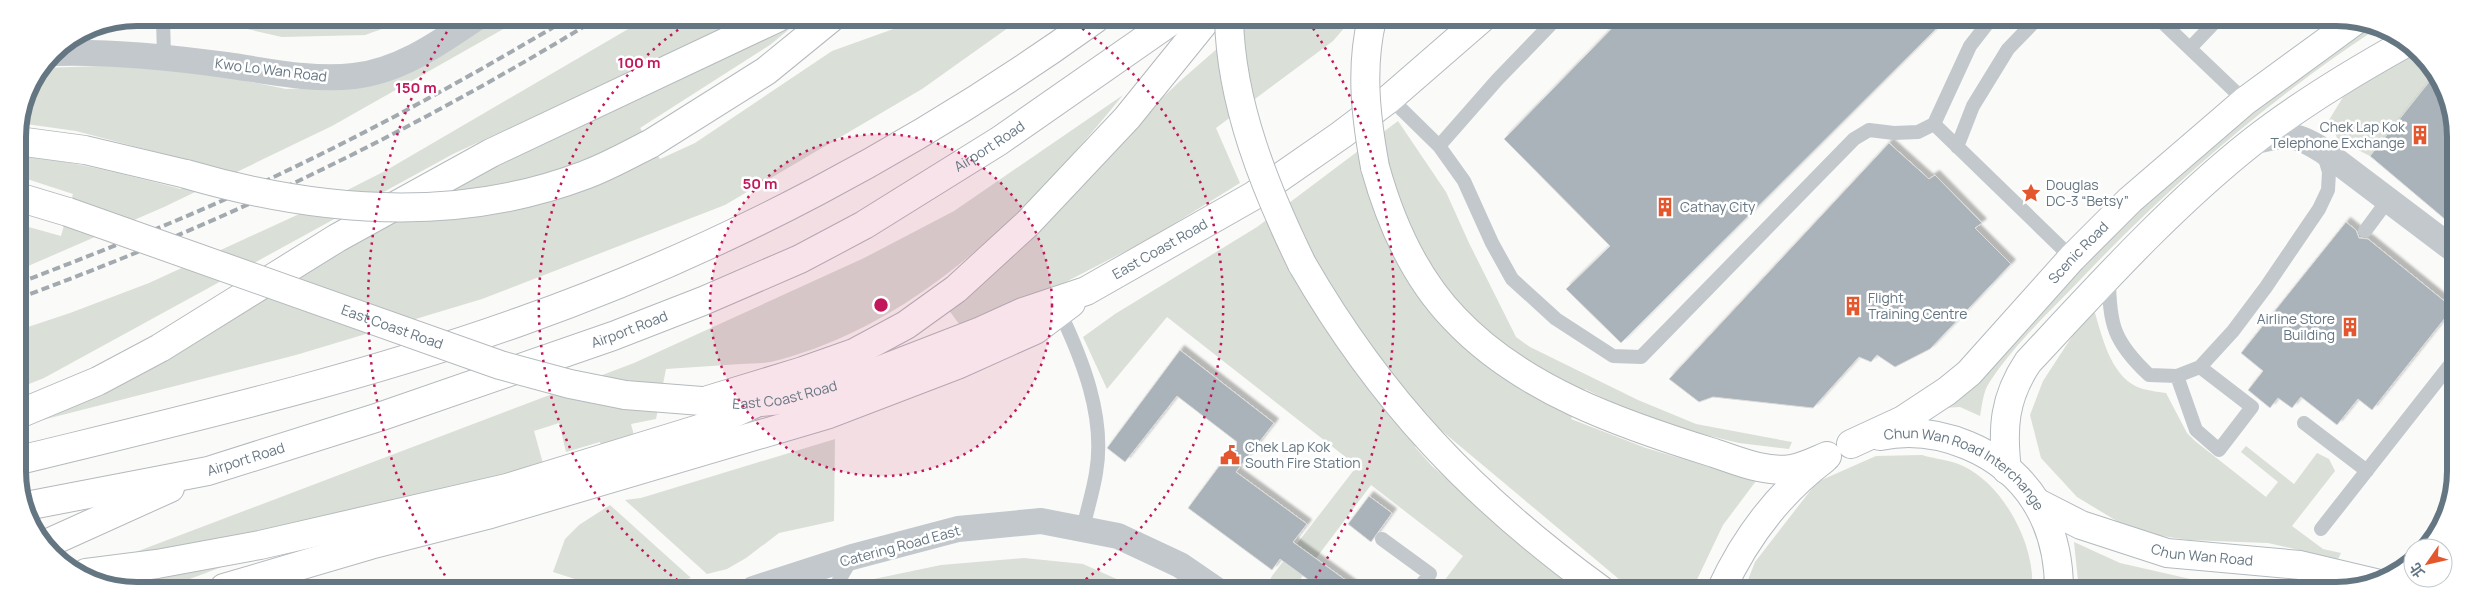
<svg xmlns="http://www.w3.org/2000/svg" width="2473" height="608" viewBox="0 0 2473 608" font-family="Manrope,'Noto Sans TC',sans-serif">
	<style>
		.green { fill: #dadfd7 }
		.building { fill: #aab3b9; stroke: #dcdcda; filter: url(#shadow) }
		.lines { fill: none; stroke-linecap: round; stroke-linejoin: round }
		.secondary-casing { stroke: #b3babf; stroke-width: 30 }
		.primary-casing { stroke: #b5babe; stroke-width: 30 }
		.highway-casing { stroke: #b4b9bd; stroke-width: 30 }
		.lane { stroke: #c3c8cc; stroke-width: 14 }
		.street { stroke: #c3c8cc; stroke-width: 26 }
		.secondary { stroke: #fff; stroke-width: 28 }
		.primary { stroke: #fff; stroke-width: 28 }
		.highway { stroke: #fff; stroke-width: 28 }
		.rail { stroke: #a2aab0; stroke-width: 4; stroke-dasharray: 8 4; stroke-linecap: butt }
		.primary-bridge-casing { stroke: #b5babe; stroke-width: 30; stroke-linecap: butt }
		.highway-bridge-casing { stroke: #b4b9bd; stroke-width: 30; stroke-linecap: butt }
		.primary-bridge { stroke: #fff; stroke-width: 28 }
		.highway-bridge { stroke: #fff; stroke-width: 28 }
		.ring { fill: none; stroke: #c2185b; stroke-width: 2.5; stroke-dasharray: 2.5 5 }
		.labels { text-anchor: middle; stroke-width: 5; stroke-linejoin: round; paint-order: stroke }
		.street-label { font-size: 14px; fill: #657683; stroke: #fff }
		.poi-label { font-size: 14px; fill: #657683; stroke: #fff; text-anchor: start }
		.rim { fill: none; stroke: #657683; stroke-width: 6 }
		.centre { fill: #c2185b; stroke: #fff; stroke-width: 2.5 }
		.ring-label { font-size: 15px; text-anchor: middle; font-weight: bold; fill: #c2185b; stroke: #fff; stroke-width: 5; stroke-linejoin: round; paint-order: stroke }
	</style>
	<defs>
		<filter id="shadow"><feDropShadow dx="4.5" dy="-4.5" stdDeviation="1" flood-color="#0004"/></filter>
	</defs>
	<rect width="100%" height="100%" fill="#fafaf8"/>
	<path class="green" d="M308 18H413L365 35 282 37 216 22 273 25Z
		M479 18H523L332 126 164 207 19 270 18 224 61 236 73 194 18 176V155C74 161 127 175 181 189L190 161 76 131 19 123 27 91 42 68 161 64 286 89 338 87Z
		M647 18H757L730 34 594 89 453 154 44 378 19 388V330L70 313 149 283 308 210 385 171Z
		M924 18H1022L922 89 725 205 482 299 296 355 19 426 590 109 799 21 770 45 640 128 660 159 695 143 832 51Z
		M1251 19H1352L1333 41 1216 128 1240 183 1151 238 1054 288 962 328 945 305 1179 82Z
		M2367 24 2376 29C2267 101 2169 186 2079 281 2048 313 2013 346 1989 383 1983 392 1982 406 1980 416L1960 407 1942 408 2173 174Z
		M2415 50 2421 53 2433 77 2370 156 2338 140 2329 120 2343 97Z
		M1123 95C1031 208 921 323 775 361 765 364 752 363 741 364 716 366 691 367 666 369L656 419 631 424 637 447 604 456 600 442 566 452 559 423 534 431 549 485 240 560 166 588H114L83 572 634 363 864 258 954 211Z
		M1398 121 1446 192 1469 243 1516 337 1530 347 1638 400 1696 424 1792 442 1789 449 1739 443 1652 422 1585 389 1571 419 1646 448 1756 481 1723 525 1692 590H1632L1436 426 1415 447 1432 466 1577 590 1438 589 1463 556 1371 485 1293 589H1265L1272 576 1357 466 1167 317 1107 389 1083 337 1115 314 1257 227Z
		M2088 312 2095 313C2103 340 2112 380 2143 389 2151 391 2159 392 2166 393L2187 433 2195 441 2266 497 2278 482 2241 452 2246 446 2294 484 2317 453 2329 459 2335 471 2292 526 2323 549 2341 553 2338 559 2268 543 2189 540 2135 532 2077 497 2041 458 2030 415 2043 381Z
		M835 439 834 521 779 533 746 558 727 569 707 574 625 500 641 498Z
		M1922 455C1935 459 1951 460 1963 466 2004 485 2036 546 2032 590H1744L1755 562 1817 482 1876 456Z
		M610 505 691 578 638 589H606L553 572 565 539 579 525Z
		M2074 542 2120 563 2199 581 2294 590H2079Z
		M1024 558 1083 564 1139 589H1071L1064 584 933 585 911 589H862L874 579 941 565Z"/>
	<path class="building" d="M1621 19H1946L1621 343 1566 289 1610 246 1504 139Z
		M2433 77 2453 114V226L2370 156Z
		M1889 143 1929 179 1935 175 1982 223 1975 228 2011 264 1930 349 1895 367 1877 355 1871 362 1859 357 1813 408 1713 397 1699 402 1669 379Z
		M2346 222 2356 230 2359 238 2368 239 2453 308 2372 410 2358 399 2337 425 2301 397 2292 408 2278 398 2270 408 2248 390 2263 371 2241 353Z
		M1180 350 1274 423 1236 472 1307 524 1293 542 1358 589H1321L1280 559 1272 570 1188 508 1237 442 1177 396 1125 462 1107 448Z
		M1369 496 1392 513 1371 542 1348 524Z"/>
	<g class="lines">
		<defs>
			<g id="secondary">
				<path id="s1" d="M1880 436C1938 424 2004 451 2036 502 2052 528 2059 560 2059 590"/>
				<path id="s2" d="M1851 444 1903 420 1947 391 1969 373 2072 258 2130 200 2245 101 2356 20"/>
				<path d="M2007 470C2002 428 2004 398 2028 362 2099 286 2170 207 2252 142 2299 105 2352 73 2404 44"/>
				<path id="s3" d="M2036 502 2081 525 2167 553 2300 565 2376 583"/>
				<path d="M1721 590C1745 538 1779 493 1824 459"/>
			</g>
			<g id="primary">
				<path d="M18 141 85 150 186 174"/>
				<path d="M650 144 766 71 831 18"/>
				<path d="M18 197 68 212"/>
				<path id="s4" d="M625 395 740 404 782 400 852 381 981 331 1023 312 1086 291 1253 196 1341 135 1390 98 1481 19"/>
				<path d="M19 414 98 381 160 348 337 238 491 153 777 18"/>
				<path d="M86 573 157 564 260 545 507 488 699 429 754 404"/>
				<path d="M224 588 370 545 487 515 829 414 957 365 1035 330 1071 303"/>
			</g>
			<g id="highway">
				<path d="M1375 167C1390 221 1415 278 1455 319 1522 390 1623 425 1714 453 1738 461 1766 473 1791 469 1804 467 1815 461 1827 456"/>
				<path d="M1302 264C1381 401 1473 497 1601 590"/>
				<path d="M708 400 803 371 854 353 906 325 956 289 1028 223 1127 118 1207 19"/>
				<path d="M20 460C187 419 356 380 519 322 723 250 919 146 1095 19"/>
				<path id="s5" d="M26 506 208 471 379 417 613 336 703 301 800 259 864 225 999 141 1174 19"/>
				<path d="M46 544 170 488"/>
			</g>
		</defs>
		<use href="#secondary" class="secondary-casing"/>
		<use href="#primary" class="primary-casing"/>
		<use href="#highway" class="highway-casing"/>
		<path class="lane" d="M163 18 164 57
			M1991 19 1970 46 1934 124 2072 258
			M2160 20 2245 101
			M2191 47 2217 20
			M1390 98 1439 146 1464 181 1492 243 1512 279 1556 319 1613 356 1641 357 1854 139 1869 130 1894 133 1918 132 1934 124
			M1439 146 1497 80 1556 19
			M1957 147 1973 106 2008 49 2036 20
			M2365 231 2388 200
			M2109 277C2109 325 2114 342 2149 375L2177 376 2200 367 2233 331 2266 287 2319 209 2328 190 2329 172 2324 155
			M1058 308C1082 358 1106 417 1096 473 1093 492 1087 510 1083 529
			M2177 376 2196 430 2219 450 2252 407 2200 367
			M2304 423 2367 471
			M2321 529 2453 361
			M1382 539 1430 574 1418 589
			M474 588H477
			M834 589 852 558"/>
		<path class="street" d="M53 53C111 51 168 57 226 65 268 71 312 81 354 76 400 71 439 43 476 18
			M2252 142C2283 134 2294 132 2322 150L2453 249
			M753 589 852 557 958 529 1041 521 1118 536 1180 565 1215 589"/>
		<use href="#secondary" class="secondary"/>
		<use href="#primary" class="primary"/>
		<use href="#highway" class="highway"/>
		<path class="rail" d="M19 283C107 249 195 215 280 174 379 127 475 74 569 18
			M19 298C224 223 412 132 598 18"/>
		<defs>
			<g id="primary-bridge">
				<path d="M186 174C316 212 456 224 585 175 607 167 628 155 650 144"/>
				<path id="s6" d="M68 212 500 365 570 384 625 395"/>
			</g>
			<path id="highway-bridge" d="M1229 19C1231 104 1265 188 1302 264
				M1372 19C1360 68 1366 118 1375 167"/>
		</defs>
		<use href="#primary-bridge" class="primary-bridge-casing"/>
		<use href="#highway-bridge" class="highway-bridge-casing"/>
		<use href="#primary-bridge" class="primary-bridge"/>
		<use href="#highway-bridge" class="highway-bridge"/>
	</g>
	<circle cx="881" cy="305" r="171" fill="#c2185b" fill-opacity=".12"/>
	<g class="ring">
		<circle cx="881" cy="305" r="171"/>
		<path d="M690 589A342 342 0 0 1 695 18M1070 20A342 342 0 0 1 1072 589"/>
		<path d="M453 588A513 513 0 0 1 456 18M1309 22A513 513 0 0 1 1309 588"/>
	</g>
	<defs>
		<symbol id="building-bare" viewBox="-9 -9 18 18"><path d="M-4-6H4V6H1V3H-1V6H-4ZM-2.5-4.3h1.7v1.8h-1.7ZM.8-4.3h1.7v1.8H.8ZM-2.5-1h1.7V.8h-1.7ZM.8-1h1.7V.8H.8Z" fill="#e4572e" stroke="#fff" stroke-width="2.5" paint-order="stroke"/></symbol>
		<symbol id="sight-bare" viewBox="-9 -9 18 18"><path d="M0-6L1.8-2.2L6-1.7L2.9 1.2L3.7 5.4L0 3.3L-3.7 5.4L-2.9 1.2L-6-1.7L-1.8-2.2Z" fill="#e4572e" stroke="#fff" stroke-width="2.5" paint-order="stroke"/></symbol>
		<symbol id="civic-bare" viewBox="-9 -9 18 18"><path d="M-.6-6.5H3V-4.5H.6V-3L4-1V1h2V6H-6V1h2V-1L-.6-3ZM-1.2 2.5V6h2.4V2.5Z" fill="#e4572e" stroke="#fff" stroke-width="2.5" paint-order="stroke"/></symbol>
	</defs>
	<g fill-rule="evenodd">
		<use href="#building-bare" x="2406" y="121" width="28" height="28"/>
		<use href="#sight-bare" x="2017" y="179" width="28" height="28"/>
		<use href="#building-bare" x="1651" y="193" width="28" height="28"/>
		<use href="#building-bare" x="1839" y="292" width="28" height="28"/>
		<use href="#building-bare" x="2336" y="313" width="28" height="28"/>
		<use href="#civic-bare" x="1216" y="441" width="28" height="28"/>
	</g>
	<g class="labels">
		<g class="street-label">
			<text transform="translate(271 70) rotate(7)" y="5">Kwo Lo Wan Road</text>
			<text dy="5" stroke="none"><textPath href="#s5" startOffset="1035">Airport Road</textPath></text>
			<text dy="5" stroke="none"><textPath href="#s4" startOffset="566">East Coast Road</textPath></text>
			<text dy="5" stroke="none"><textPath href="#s2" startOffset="301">Scenic Road</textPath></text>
			<text dy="5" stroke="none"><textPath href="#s6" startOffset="344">East Coast Road</textPath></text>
			<text dy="5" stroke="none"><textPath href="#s5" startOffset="630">Airport Road</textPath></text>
			<text dy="5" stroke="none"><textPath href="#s4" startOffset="161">East Coast Road</textPath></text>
			<text dy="5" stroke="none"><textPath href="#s5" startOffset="225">Airport Road</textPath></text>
			<text dy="5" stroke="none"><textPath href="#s1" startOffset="96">Chun Wan Road Interchange</textPath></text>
			<text transform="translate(900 546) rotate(-15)" y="5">Catering Road East</text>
			<text dy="5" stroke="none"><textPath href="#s3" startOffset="176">Chun Wan Road</textPath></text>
		</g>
		<g class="poi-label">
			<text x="2405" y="132" text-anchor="end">Chek Lap Kok<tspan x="2405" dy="16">Telephone Exchange</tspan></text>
			<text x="2046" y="190">Douglas<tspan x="2046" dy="16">DC-3 “Betsy”</tspan></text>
			<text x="1680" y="212">Cathay City</text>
			<text x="1868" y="303">Flight<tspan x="1868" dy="16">Training Centre</tspan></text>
			<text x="2335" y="324" text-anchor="end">Airline Store<tspan x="2335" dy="16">Building</tspan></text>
			<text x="1245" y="452">Chek Lap Kok<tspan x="1245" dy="16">South Fire Station</tspan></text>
		</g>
	</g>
	<path d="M0 0H2473V608H0ZM137 26H2336A111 111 0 0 1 2447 137V471A111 111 0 0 1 2336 582H137A111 111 0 0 1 26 471V137A111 111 0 0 1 137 26Z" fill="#fff" fill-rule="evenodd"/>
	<path class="rim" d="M137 26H2336A111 111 0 0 1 2447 137V471A111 111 0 0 1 2336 582H137A111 111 0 0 1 26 471V137A111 111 0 0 1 137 26Z"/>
	<circle cx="881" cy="305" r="8" class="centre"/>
	<g class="ring-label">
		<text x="639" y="68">100 m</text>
		<text x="416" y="93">150 m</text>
		<text x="760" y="189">50 m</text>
	</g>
	<g transform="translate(2428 563) rotate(236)"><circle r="24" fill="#ffffff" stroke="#c1c8cd"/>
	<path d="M0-4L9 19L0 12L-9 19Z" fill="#e4572e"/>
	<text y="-8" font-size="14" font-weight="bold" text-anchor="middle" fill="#657683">北</text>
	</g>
</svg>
